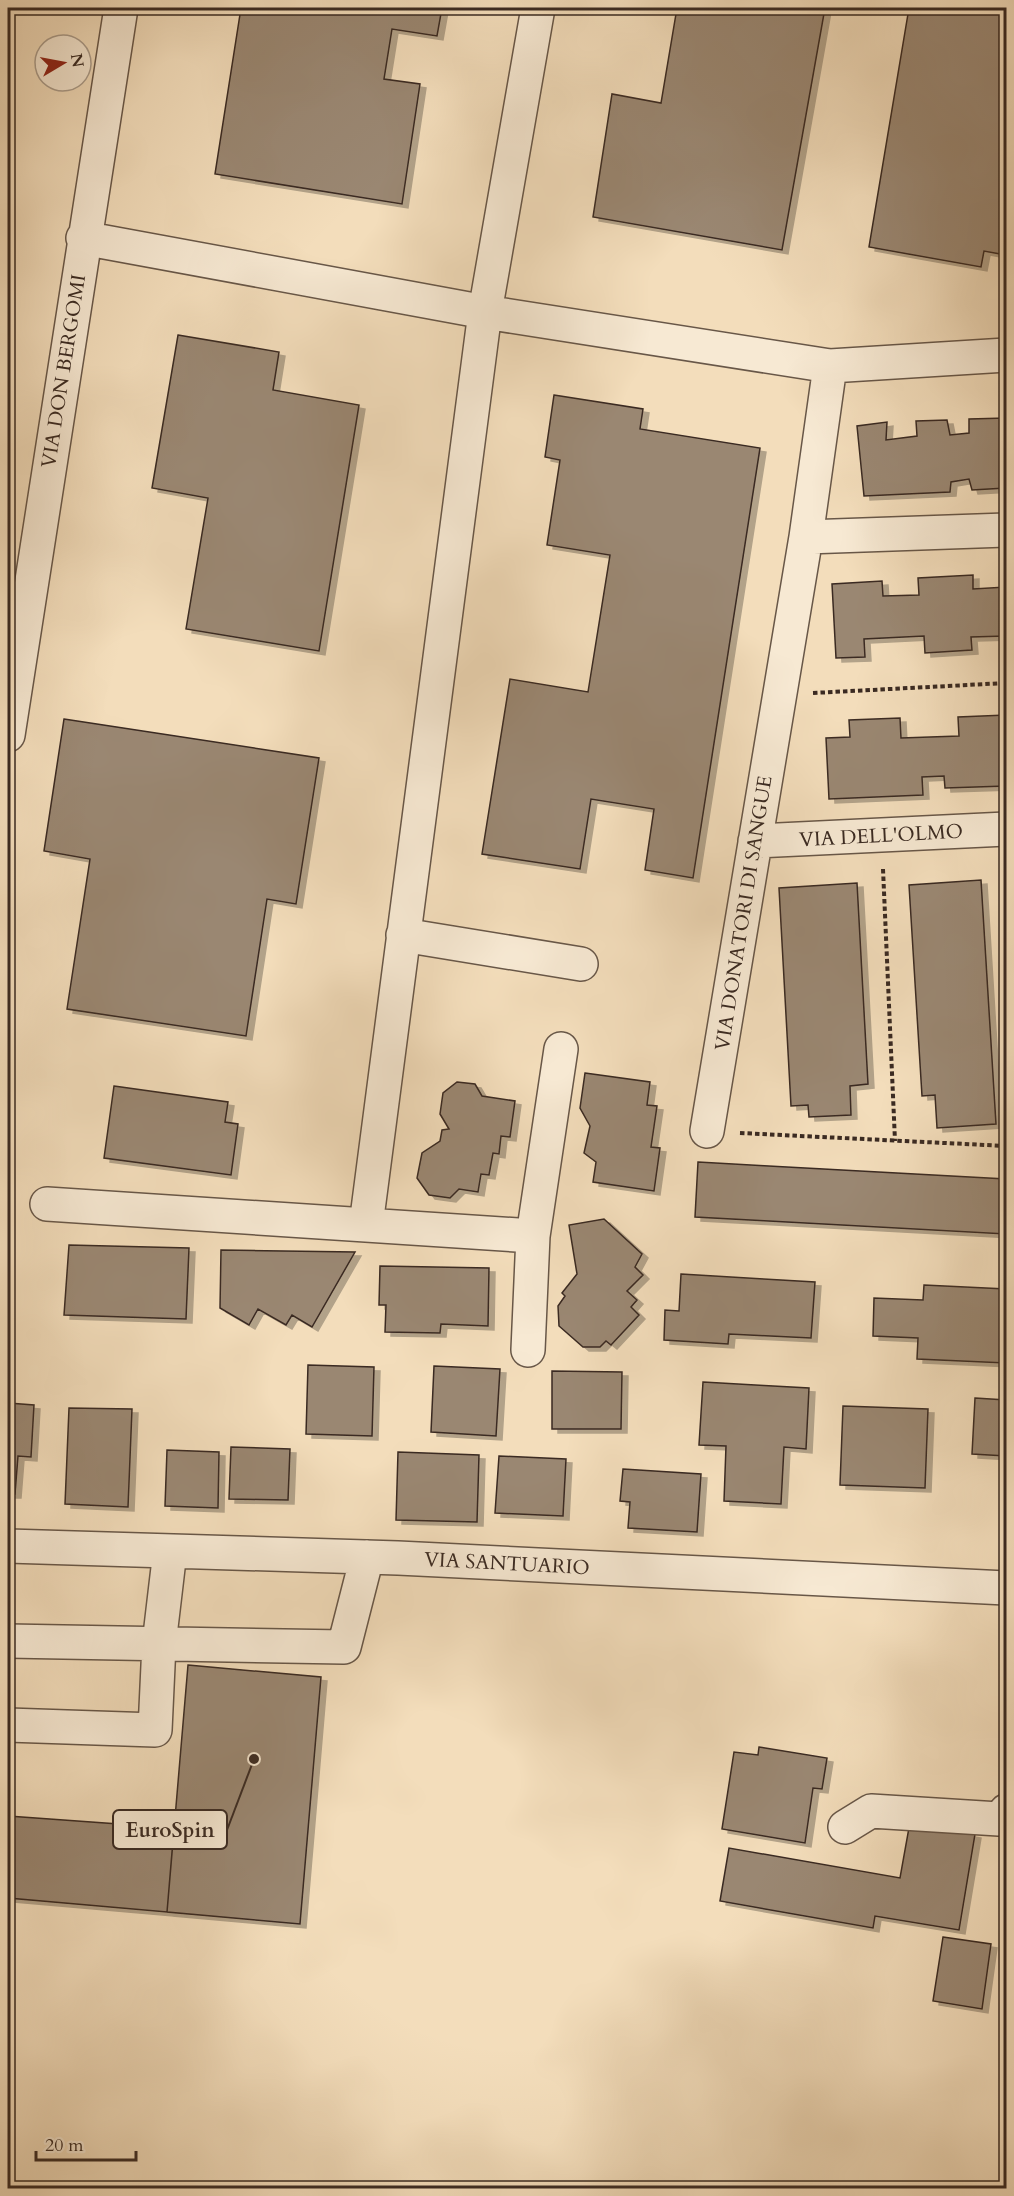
<svg xmlns="http://www.w3.org/2000/svg" width="1014" height="2196" viewBox="0 0 1014 2196" font-family="Cardo,serif">
	<style>
		.building { fill: #9a8772; stroke: #3a2a22; stroke-width: 1.5; filter: url(#shadow) }
		.lines { fill: none; stroke-linecap: round; stroke-linejoin: round }
		.minor-casing { stroke: #685748; stroke-width: 36 }
		.path { stroke: #3a2a22; stroke-width: 4; stroke-dasharray: 4.5 3; stroke-linecap: butt }
		.minor { stroke: #f7e9d3; stroke-width: 33 }
		.labels { text-anchor: middle; stroke-width: 4.5; stroke-linejoin: round; paint-order: stroke }
		.street-label { font-size: 20px; fill: #3a2a22; stroke: #f7e9d3 }
		.leader { fill: none; stroke: #3a2a22; stroke-width: 2 }
		.callout-dot { fill: #3a2a22; stroke: #f7e9d3; stroke-width: 2 }
		.callout { fill: #f7e9d3; stroke: #3a2a22; stroke-width: 2 }
		.callout-label { font-size: 21px; text-anchor: middle; font-weight: bold; fill: #3a2a22 }
	</style>
	<defs>
		<filter id="shadow"><feDropShadow dx="6" dy="4" stdDeviation="0" flood-color="#0004"/></filter>
	</defs>
	<rect width="100%" height="100%" fill="#f3ddbb"/>
	<filter id="stains"><feTurbulence type="fractalNoise" baseFrequency=".00333" numOctaves="4"/><feColorMatrix values="0 0 0 0 .2 0 0 0 0 .09 0 0 0 0 .02 0 0 0 .5 -.17"/></filter>
	<radialGradient id="worn" r=".72"><stop offset=".6" stop-color="#630" stop-opacity="0"/><stop offset="1" stop-color="#630" stop-opacity=".3"/></radialGradient>
	<path class="building" d="M241 8H442L437 36 392 29 384 79 420 84 402 204 215 174Z
		M677 8H825L782 250 593 217 612 94 661 103Z
		M909 8H1006V255L984 251 981 267 869 247Z
		M178 335 279 352 273 390 359 405 319 651 186 629 208 498 152 488Z
		M554 395 643 409 640 429 760 448 693 878 645 870 654 809 591 799 580 869 482 854 510 679 588 692 610 555 547 545 560 460 545 457Z
		M1006 418V488L972 490 969 479 951 482 950 492 864 496 857 426 887 422 886 440 917 436 916 421 947 420 950 435 969 433V419Z
		M973 575V589L1006 587V636L971 637 972 650 925 653 924 636 864 639 865 657 836 658 832 584 882 581 883 596 919 595 918 578Z
		M1006 715V786L945 788 944 776 922 777 923 795 829 799 826 738 850 737 849 720 900 718 901 738 959 736 958 717Z
		M64 719 319 758 296 904 267 899 246 1036 67 1009 90 859 44 851Z
		M981 880 996 1124 937 1128 935 1095 922 1096 909 885Z
		M857 883 868 1084 850 1086 851 1115 809 1117 808 1105 791 1106 779 888Z
		M585 1073 650 1082 647 1105 657 1106 651 1147 660 1148 654 1191 593 1182 596 1162 584 1153 590 1126 580 1108Z
		M457 1082 475 1084 482 1096 515 1101 510 1137 501 1136 499 1154 493 1153 489 1175 481 1174 478 1192 459 1189 450 1198 429 1195 417 1178 422 1153 440 1141 442 1130 449 1129 440 1114 443 1093Z
		M114 1086 228 1102 225 1122 238 1124 231 1175 104 1158Z
		M698 1162 1006 1179V1234L695 1217Z
		M604 1219 642 1254 635 1267 643 1275 627 1291 637 1300 631 1307 639 1315 611 1345 606 1341 600 1347H583L559 1326 558 1306 565 1296 562 1293 577 1274 569 1225Z
		M69 1245 189 1248 186 1319 64 1315Z
		M221 1250 355 1252 312 1327 292 1315 286 1325 258 1309 249 1325 220 1308Z
		M380 1266 489 1268 488 1326 441 1324 440 1333 385 1332 386 1305H379Z
		M681 1274 815 1282 811 1338 729 1334 728 1344 664 1340 665 1310 679 1311Z
		M924 1285 1006 1289V1363L917 1359 918 1338 873 1336 874 1298 923 1300Z
		M308 1365 374 1367 372 1436 306 1434Z
		M434 1366 500 1369 496 1436 431 1432Z
		M552 1371 622 1372 621 1429H552Z
		M703 1382 809 1388 806 1449 784 1447 781 1504 724 1501 726 1446 699 1445Z
		M975 1398 1006 1400V1456L972 1454Z
		M8 1403 34 1405 31 1457 18 1456 15 1494H8Z
		M843 1406 928 1409 925 1488 840 1485Z
		M69 1408 132 1409 128 1507 65 1504Z
		M231 1447 290 1449 288 1500 229 1499Z
		M167 1450 219 1452 218 1508 165 1506Z
		M398 1452 479 1455 477 1522 396 1520Z
		M499 1456 566 1459 563 1516 495 1513Z
		M623 1469 701 1474 697 1532 628 1528 630 1502 620 1501Z
		M188 1665 321 1677 300 1924 167 1912Z
		M759 1747 827 1758 822 1789 813 1788 805 1843 722 1829 734 1752 758 1755Z
		M8 1816 174 1828 167 1912 8 1898Z
		M910 1822 975 1834 959 1930 875 1916 873 1928 720 1901 729 1848 900 1878Z
		M943 1937 991 1944 982 2009 933 2001Z"/>
	<g class="lines">
		<defs>
			<path id="minor" d="M83 238 485 312 830 366 1006 355
				M830 366 806 537 1006 530
				M8 735 121 8
				M755 841 1006 829
				M403 935 581 964
				M707 1131 806 537
				M47 1204 533 1236 561 1049
				M366 1225 485 312 538 8
				M528 1350 533 1236
				M8 1546 398 1558 1006 1588
				M8 1641 344 1647 367 1557
				M8 1725 155 1730 159 1644 170 1551
				M845 1827 871 1811 999 1819 1006 1811"/>
		</defs>
		<use href="#minor" class="minor-casing"/>
		<path class="path" d="M813 693 1006 683
			M883 869 895 1141
			M740 1133 1006 1146"/>
		<use href="#minor" class="minor"/>
	</g>
	<g class="labels">
		<g class="street-label">
			<text transform="translate(63 371) rotate(-81)" y="7">VIA DON BERGOMI</text>
			<text transform="translate(881 835) rotate(-3)" y="7">VIA DELL'OLMO</text>
			<text transform="translate(743 913) rotate(-81)" y="7">VIA DONATORI DI SANGUE</text>
			<text transform="translate(507 1563) rotate(3)" y="7">VIA SANTUARIO</text>
		</g>
	</g>
	<path class="leader" d="M254 1759L227 1830"/>
	<circle class="callout-dot" cx="254" cy="1759" r="6"/>
	<rect class="callout" x="113" y="1810" width="114" height="39" rx="6"/>
	<g class="callout-label">
		<text x="170" y="1837">EuroSpin</text>
	</g>
	<rect width="1014" height="2196" fill="none" stroke="#f3ddbb" stroke-width="30"/>
	<rect x="9" y="9" width="996" height="2178" fill="none" stroke="#3a2a22" stroke-width="3"/>
	<rect x="15" y="15" width="984" height="2166" fill="none" stroke="#3a2a22" stroke-width="1.5"/>
	<g transform="translate(63 63) rotate(80)"><circle r="28" fill="#f7e9d3" stroke="#ab9d8c" stroke-width="1.5"/>
	<path d="M0-4.5L10 22L0 15L-10 22Z" fill="#8f2418"/>
	<text y="-9" font-size="16" font-weight="bold" text-anchor="middle" fill="#3a2a22">N</text>
	</g>
	<path d="M36 2151v9h100v-9" fill="none" stroke="#3a2a22" stroke-width="3"/>
	<text x="45" y="2151" font-size="18" fill="#3a2a22" stroke="#f7e9d3" stroke-width="4.5" paint-order="stroke">20 m</text>
	<rect width="100%" height="100%" filter="url(#stains)"/>
	<rect width="100%" height="100%" fill="url(#worn)"/>
</svg>
